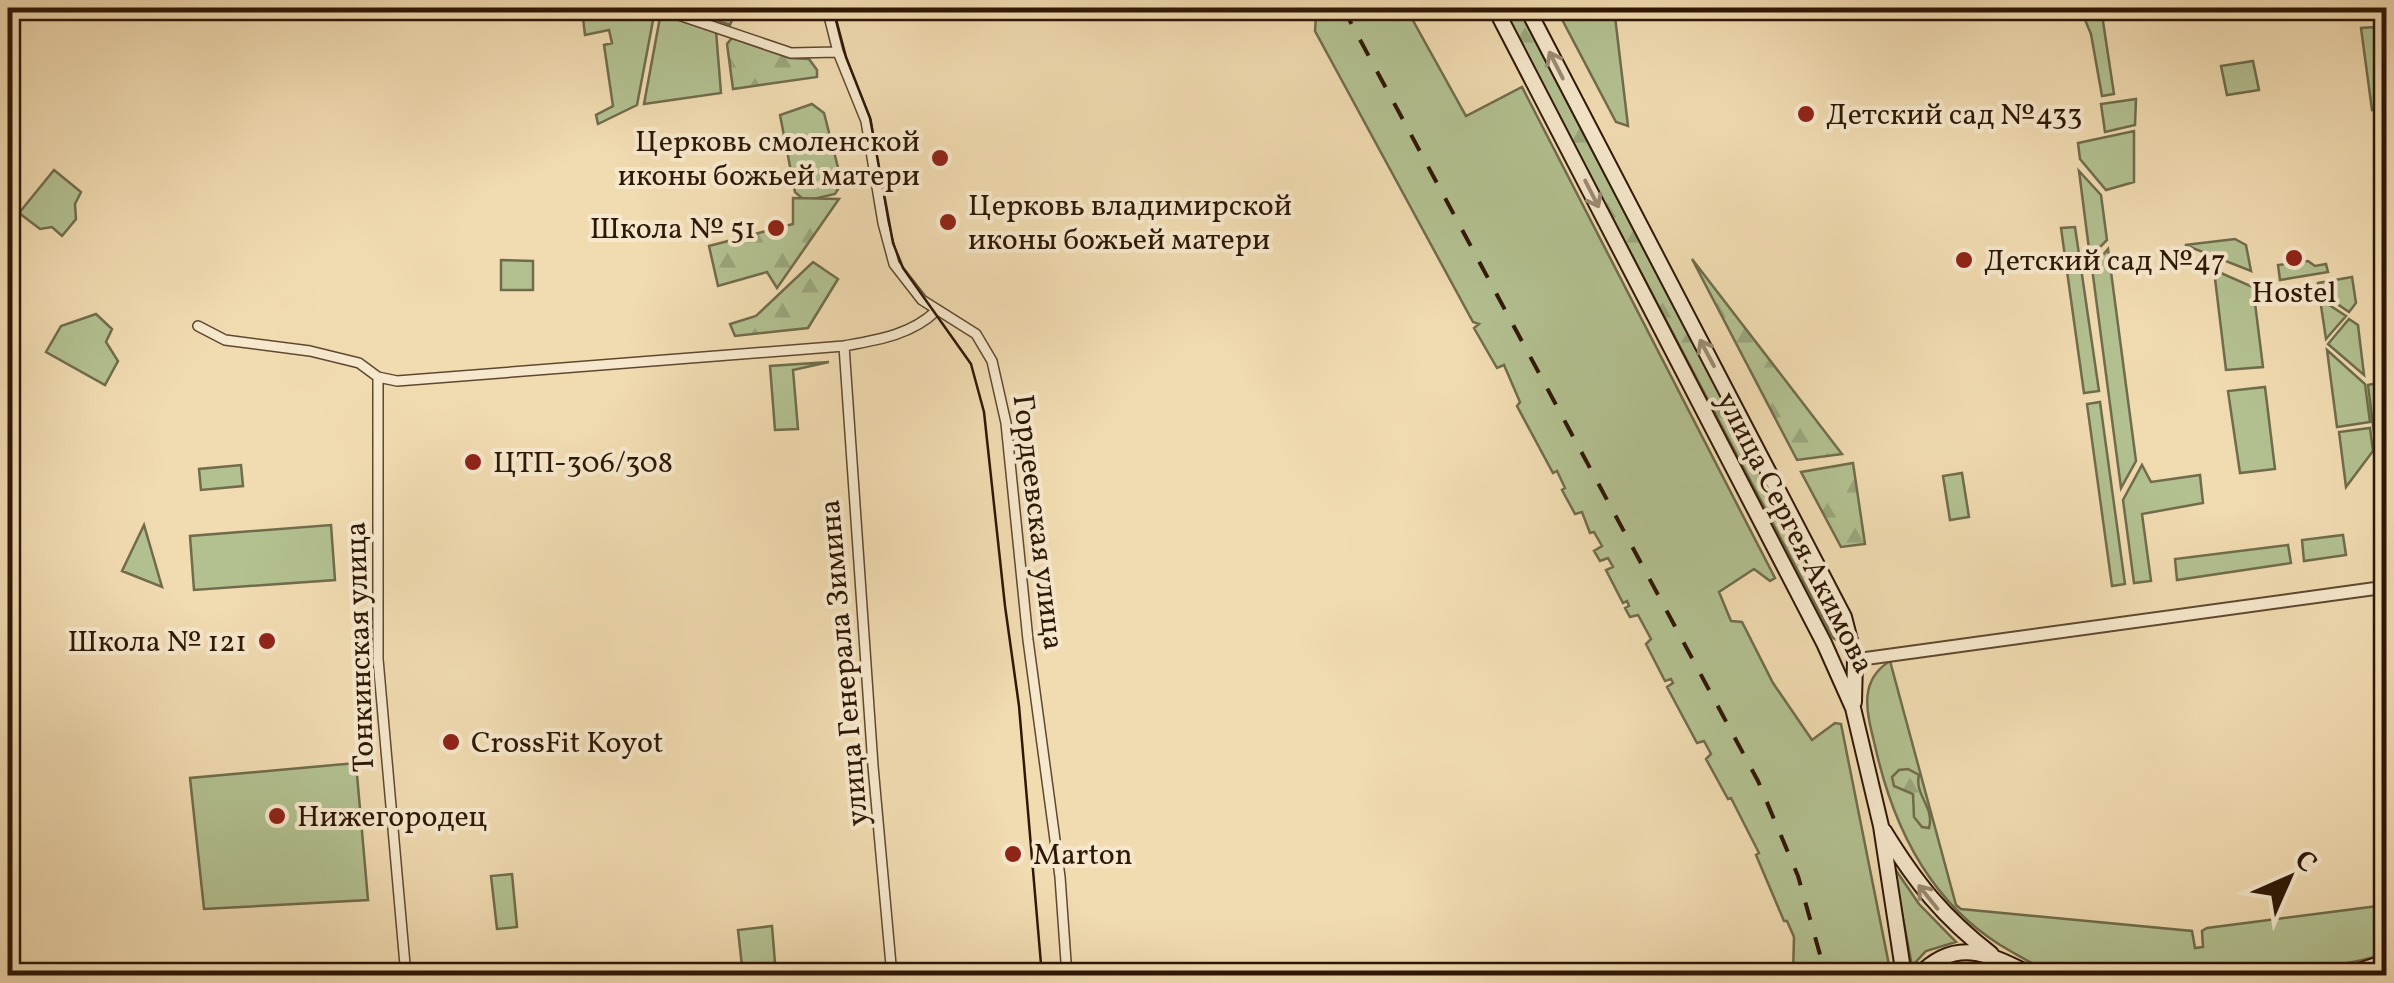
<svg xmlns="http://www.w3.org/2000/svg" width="2394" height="983" viewBox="0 0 2394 983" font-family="Vollkorn,serif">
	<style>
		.green { fill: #b3c191; stroke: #706c4b; stroke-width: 2.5 }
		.forest { fill: url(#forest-firs); stroke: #706c4b; stroke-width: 2.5 }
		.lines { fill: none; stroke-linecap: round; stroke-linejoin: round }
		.minor-casing { stroke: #5f4830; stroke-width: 12 }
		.tertiary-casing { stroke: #5f4830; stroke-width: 15 }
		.secondary-casing { stroke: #2e1705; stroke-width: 18 }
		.minor { stroke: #f6e8cc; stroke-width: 9 }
		.tertiary { stroke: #f6e8cc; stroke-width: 11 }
		.secondary { stroke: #f6e8cc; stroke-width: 14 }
		.tram { stroke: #2e1705; stroke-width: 2.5 }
		.rail { stroke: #2e1705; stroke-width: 4; stroke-dasharray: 18 18; stroke-linecap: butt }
		.oneway { stroke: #9c8a72 }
		.poi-dot { fill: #8f2418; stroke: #f6e8cc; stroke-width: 4 }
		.labels { text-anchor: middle; stroke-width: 8; stroke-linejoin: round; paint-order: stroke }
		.poi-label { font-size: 30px; fill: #2e1705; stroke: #f6e8cc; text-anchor: start }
		.street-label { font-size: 30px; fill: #2e1705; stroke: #f6e8cc }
	</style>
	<defs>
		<pattern id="forest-firs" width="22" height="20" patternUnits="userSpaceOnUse" patternTransform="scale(2.5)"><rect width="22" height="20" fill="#b3c191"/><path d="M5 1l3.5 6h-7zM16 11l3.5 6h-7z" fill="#9aa57c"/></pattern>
	</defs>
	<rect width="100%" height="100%" fill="#f1dbb1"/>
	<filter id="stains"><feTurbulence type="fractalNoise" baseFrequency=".002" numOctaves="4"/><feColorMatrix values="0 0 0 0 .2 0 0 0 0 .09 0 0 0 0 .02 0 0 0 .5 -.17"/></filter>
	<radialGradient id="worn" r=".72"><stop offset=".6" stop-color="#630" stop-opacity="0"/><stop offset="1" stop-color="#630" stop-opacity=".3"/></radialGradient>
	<path class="green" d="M595 8 655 10 637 105 598 124 596 115 613 106 604 45 612 43 609 30 585 35 582 10Z
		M680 8H727L735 13 730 25Z
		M1324 8H1406L1466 116 1522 87 1775 578 1770 581 1754 569 1719 592 1731 621 1742 622 1773 683 1812 740 1835 723 1841 724 1891 975H1793L1794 937 1787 921H1784L1756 855 1759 853 1731 798 1728 799 1706 759 1711 754 1704 741 1697 743 1667 687 1673 683 1671 679 1665 681 1646 644 1651 639 1638 615 1630 617 1625 608 1629 606 1627 601 1623 603 1606 570 1613 567 1608 558 1600 561 1594 551 1602 546 1594 532 1590 533 1582 512 1575 514 1562 490 1565 488 1557 471 1553 473 1517 406 1520 402 1504 365 1497 368 1474 328 1479 324 1473 322 1315 31 1316 16 1326 13Z
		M1556 8H1614L1628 126 1616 122Z
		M2080 8H2101L2114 94 2102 96 2091 34Z
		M661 12 716 31 721 93 644 104Z
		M2375 27 2386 108 2372 110 2361 28Z
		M2253 61 2259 90 2227 95 2221 66Z
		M2136 99 2135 125 2105 132 2101 104Z
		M812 104 824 113 842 183 835 194 805 201 795 192 780 115Z
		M2134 131V182L2106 190 2080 159 2078 143Z
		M54 170 81 192 75 204 76 219 62 236 52 227 40 229 19 213Z
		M2079 171 2101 195 2107 240 2090 257Z
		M2075 227 2099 391 2084 393 2061 228Z
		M2235 239 2246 245 2251 271 2185 245Z
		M2108 249 2136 461 2121 488 2092 268Z
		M501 260 533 261V290H501Z
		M2308 261 2315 266 2326 264 2328 272 2280 280 2278 265Z
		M2214 270 2253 287 2263 367 2226 370Z
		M2352 277 2356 303 2349 312 2320 292 2318 283Z
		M2320 299 2346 316 2326 339Z
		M96 314 112 329 106 342 118 361 105 385 46 352 61 326Z
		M2349 319 2358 325 2364 375 2328 344Z
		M2327 350 2365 384 2370 422 2337 427Z
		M829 362 793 370 798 429 775 430 770 366Z
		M2386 381V448L2376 450 2368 385Z
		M2265 387 2275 469 2240 473 2228 391Z
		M2100 402 2125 584 2112 586 2087 404Z
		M2370 428 2373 451 2346 487 2339 432Z
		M241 465 243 486 201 490 199 469Z
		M2142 465 2151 482 2200 475 2203 503 2142 514 2151 581 2134 583 2123 500Z
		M1962 473 1969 517 1950 520 1943 476Z
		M144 525 162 587 122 571Z
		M331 525 335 580 194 590 190 536Z
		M2343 535 2346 555 2304 561 2302 540Z
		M2288 545 2291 563 2177 580 2175 559Z
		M1890 661 1956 905 1961 909 2192 931 2195 948 2203 947 2202 931 2207 928 2386 905V954C2319 973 2252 975 2182 975 2150 975 2089 981 2060 975 2044 971 2026 960 2012 952 1934 909 1895 833 1876 750 1868 716 1856 682 1890 661Z
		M356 763 368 900 204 909 190 778Z
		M1893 866 1919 904 1956 942 1926 951 1912 966Z
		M512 874 517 927 497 929 491 876Z
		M772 926 776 975H743L738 930Z
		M1969 963 2008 975H1931L1948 965Z"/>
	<path class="forest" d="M1502 8H1518L1839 623V642L1833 638Z
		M732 38 790 58 809 59 817 70V77L733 89 727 44Z
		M793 198 839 199 777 288 767 272 718 286 709 246 793 224Z
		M1692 259 1842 454 1797 460Z
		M813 262 838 279 808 328 735 336 730 324 756 316Z
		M1853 463 1865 544 1841 547 1801 472Z
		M1908 769 1919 775C1914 795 1935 807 1929 828L1922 827 1914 817 1913 794 1894 786 1892 777 1899 770Z"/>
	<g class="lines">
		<defs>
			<path id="minor" d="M55 8 76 12 79 8
				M658 8 791 53 838 52
				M827 8 838 52 866 121 883 223 894 264 922 300 976 334 992 361 1006 423 1028 640 1060 877 1067 976
				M198 326 225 340 310 351 359 363 378 377 397 381 844 346C877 340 911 335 936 311
				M844 346 873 766 892 976
				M378 377V659L406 976"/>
			<path id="tertiary" d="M1855 660 2386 587"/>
			<path id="secondary" d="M1495 8 1824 643 1853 708 1881 826 1904 976
				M1527 8 1844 617 1855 660 1854 702
				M1884 831C1916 883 1943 917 1991 954
				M1918 976C1957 935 1991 955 2034 976
				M2344 976 2386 962
				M2383 976 2386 975"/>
		</defs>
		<use href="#minor" class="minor-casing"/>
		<use href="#tertiary" class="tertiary-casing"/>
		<use href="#secondary" class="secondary-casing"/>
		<use href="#minor" class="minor"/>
		<use href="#tertiary" class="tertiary"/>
		<use href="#secondary" class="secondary"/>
		<path class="tram" d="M833 8 846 57 870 118 893 243 903 268 971 364 984 412 1005 606 1019 706 1042 976"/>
		<path class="rail" d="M1343 8 1758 781 1798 876 1826 976"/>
	</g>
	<defs><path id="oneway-shaft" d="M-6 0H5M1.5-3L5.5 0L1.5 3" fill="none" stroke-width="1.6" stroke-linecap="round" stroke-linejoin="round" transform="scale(2.5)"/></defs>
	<g class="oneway">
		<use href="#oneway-shaft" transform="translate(1556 65) rotate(-117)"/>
		<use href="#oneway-shaft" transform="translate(1592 194) rotate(63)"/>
		<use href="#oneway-shaft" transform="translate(1707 353) rotate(-118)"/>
		<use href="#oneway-shaft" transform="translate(1928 897) rotate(-129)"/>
	</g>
	<g class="poi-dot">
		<circle cx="1806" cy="114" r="10"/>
		<circle cx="940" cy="158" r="10"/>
		<circle cx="948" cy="222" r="10"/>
		<circle cx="776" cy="228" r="10"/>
		<circle cx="2294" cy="258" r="10"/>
		<circle cx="1964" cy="260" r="10"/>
		<circle cx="473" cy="462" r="10"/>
		<circle cx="267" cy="641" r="10"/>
		<circle cx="451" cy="742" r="10"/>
		<circle cx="277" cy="816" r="10"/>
		<circle cx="1013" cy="854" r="10"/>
	</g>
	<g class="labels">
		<g class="poi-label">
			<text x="1826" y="124">Детский сад №433</text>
			<text x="920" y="151" text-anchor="end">Церковь смоленской<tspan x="920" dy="34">иконы божьей матери</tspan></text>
			<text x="968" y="215">Церковь владимирской<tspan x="968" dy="34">иконы божьей матери</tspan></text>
			<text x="756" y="238" text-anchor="end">Школа № 51</text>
			<text x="1984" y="270">Детский сад №47</text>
			<text x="2294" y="302" text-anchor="middle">Hostel</text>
			<text x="493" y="472">ЦТП-306/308</text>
			<text x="247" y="651" text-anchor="end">Школа № 121</text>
			<text x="471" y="752">CrossFit Koyot</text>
			<text x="297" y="826">Нижегородец</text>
			<text x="1033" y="864">Marton</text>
		</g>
		<g class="street-label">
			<text transform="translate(1039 522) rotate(83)" y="10">Гордеевская улица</text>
			<text transform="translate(1796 532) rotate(63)" y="10">улица Сергея Акимова</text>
			<text transform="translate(359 647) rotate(-92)" y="10">Тонкинская улица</text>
			<text transform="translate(843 663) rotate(-95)" y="10">улица Генерала Зимина</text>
		</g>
	</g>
	<rect width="2394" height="983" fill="none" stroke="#f1dbb1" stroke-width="40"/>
	<rect x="10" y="10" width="2374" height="963" fill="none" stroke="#2e1705" stroke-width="5"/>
	<rect x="20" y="20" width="2354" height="943" fill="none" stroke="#2e1705" stroke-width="2.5"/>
	<g transform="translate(2289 878) rotate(45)" stroke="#f6e8cc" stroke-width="8" paint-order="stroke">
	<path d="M0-8L18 38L0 25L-18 38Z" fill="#2e1705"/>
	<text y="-15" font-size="28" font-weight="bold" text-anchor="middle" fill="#2e1705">С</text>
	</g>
	<rect width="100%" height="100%" filter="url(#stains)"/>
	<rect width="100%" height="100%" fill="url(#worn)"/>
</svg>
